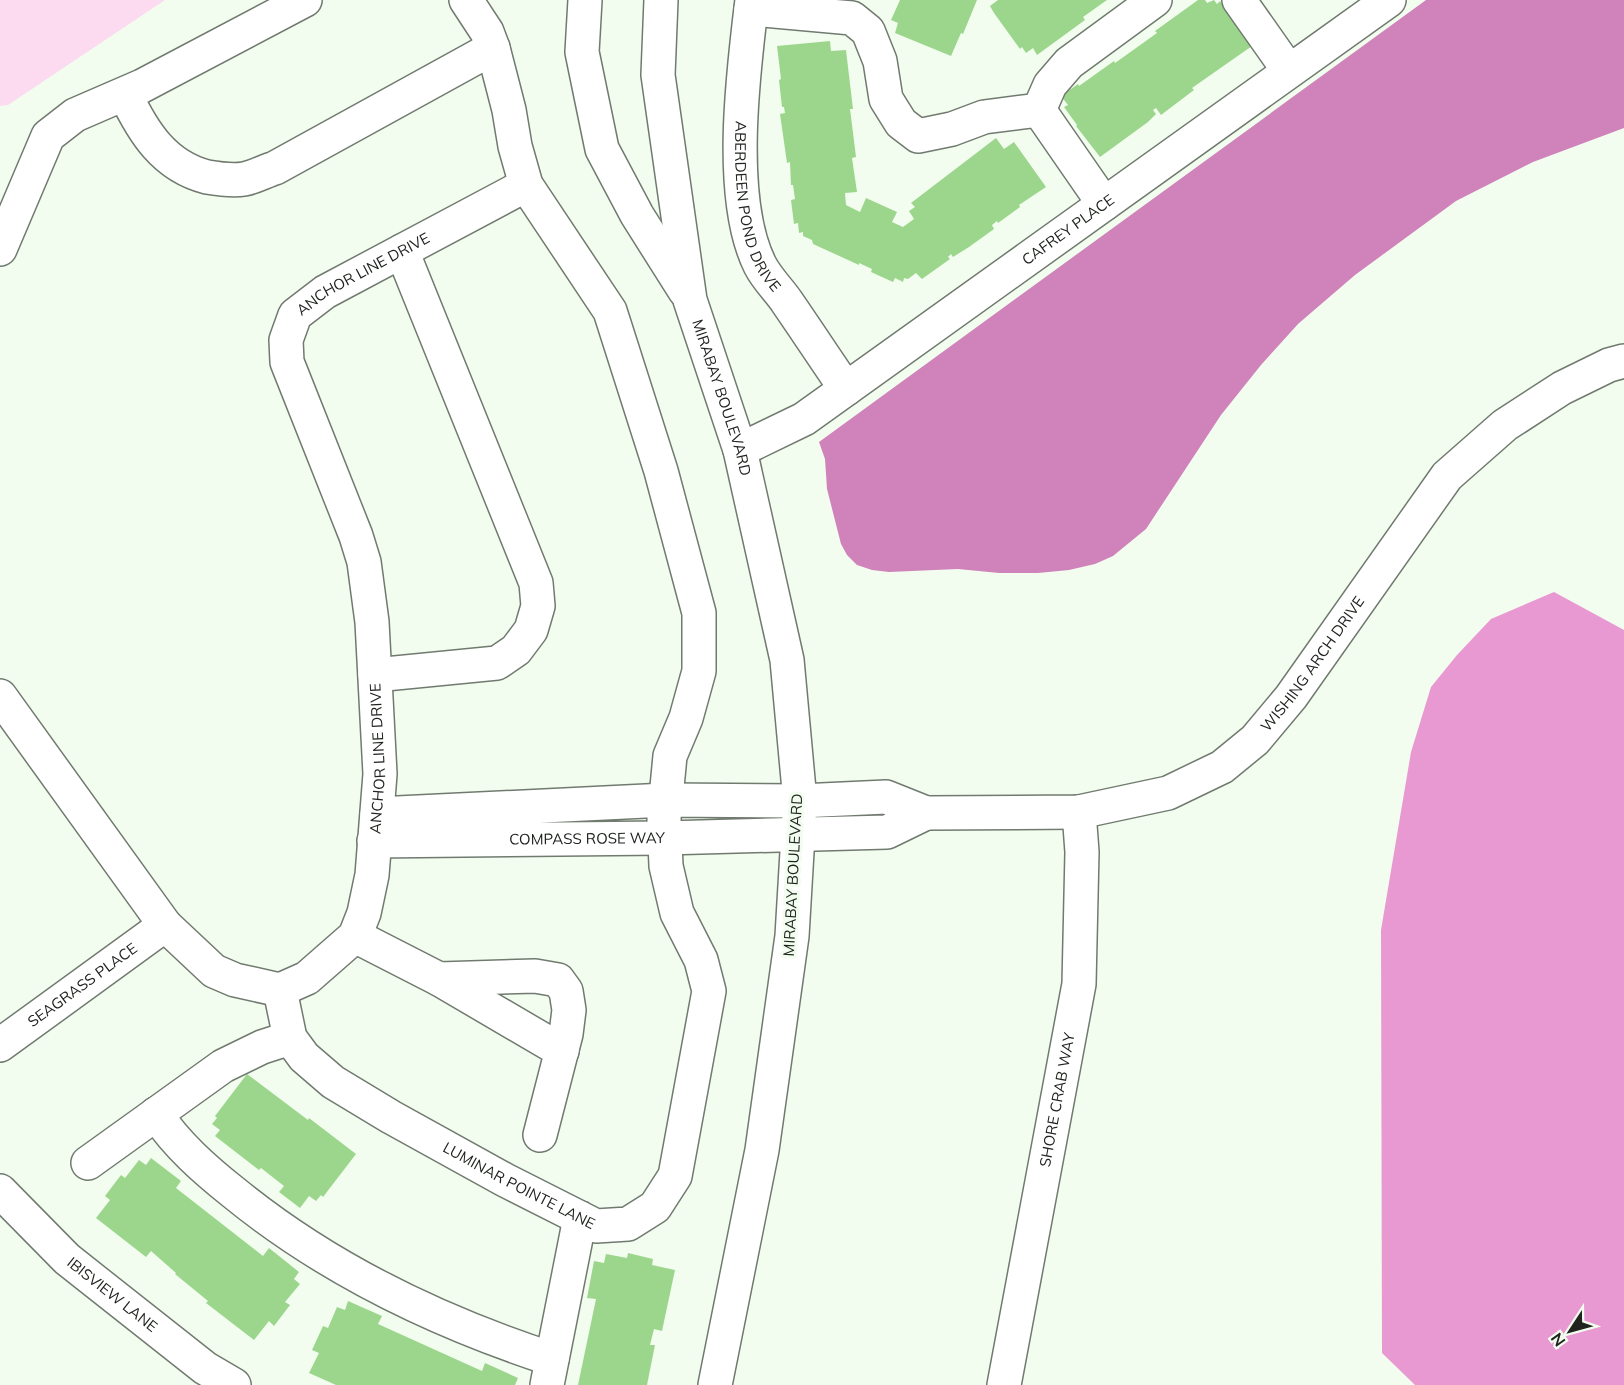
<svg xmlns="http://www.w3.org/2000/svg" width="1624" height="1385" viewBox="0 0 1624 1385" font-family="Mulish,sans-serif">
	<style>
		.green { fill: #fcdbf1 }
		.forest { fill: #e899d2 }
		.water { fill: #cf83ba }
		.building { fill: #9cd68c }
		.lines { fill: none; stroke-linecap: round; stroke-linejoin: round }
		.street-casing { stroke: #717a6f; stroke-width: 36 }
		.street { stroke: #fff; stroke-width: 33 }
		.labels { text-anchor: middle; stroke-width: 6; stroke-linejoin: round; paint-order: stroke }
		.street-label { font-size: 15px; fill: #20241f; stroke: #f2fdef }
	</style>
	<rect width="100%" height="100%" fill="#f2fdef"/>
	<path class="green" d="M0 0H165L8 105 0 106Z"/>
	<path class="forest" d="M1554 592 1624 630V1385H1415L1382 1353 1381 930 1411 752 1431 687 1457 655 1491 619Z"/>
	<path class="water" d="M1426 0H1624V128L1533 162 1456 201 1355 275 1298 324 1261 365 1221 415 1146 529 1113 556 1095 564 1069 570 1038 573H999L958 569 889 572 872 570 857 565 847 555 841 544 827 489 825 459 819 442Z"/>
	<path class="building" d="M900 0H977L963 34 961 33 951 56 895 33 898 23 891 20Z
		M998 0H1107L1083 17 1085 20 1037 55 1033 48 1026 53 1022 47 1020 49 994 13 990 6Z
		M1198 0H1205L1207 3 1214 0 1217 4 1220 1 1252 46 1192 88 1194 90 1161 115 1156 108 1153 110 1156 114 1148 122 1100 157 1076 126 1077 125 1064 107 1068 105 1061 96 1078 84 1079 86 1114 61 1115 63 1157 33 1155 31Z
		M830 41 831 51 846 50 853 109H850L856 157 852 158 857 192 845 193 846 205 860 212 866 198 897 212 892 222 903 227 914 219 909 211 915 207 911 203 996 138 1004 149 1014 142 1046 187 1019 205 1020 207 998 223 997 221 992 225 994 229 969 247 953 257 951 254 948 257 950 259 922 279 916 273 908 279 904 278 903 282 895 278 893 282 871 272 872 269 859 263V265L813 244 812 240 803 236V232L799 233 798 223 794 224 791 200 795 199 793 185H791L790 162 787 163 780 114 785 113 784 107H782L779 80 781 79 777 46Z
		M247 1074 308 1120 309 1118 356 1154 323 1197 321 1195 316 1201 309 1196 300 1208 279 1192 284 1186 261 1168 259 1170 215 1136 220 1130 212 1124 217 1118 215 1116Z
		M151 1158 181 1181 176 1188 263 1256 269 1248 299 1272 294 1279 300 1284 285 1302 290 1305 274 1326 269 1321 254 1340 206 1303 208 1301 175 1274 176 1273 151 1251 146 1257 96 1218 110 1200 105 1196 121 1175 125 1178 139 1160 146 1165Z
		M628 1253 653 1259 652 1265 675 1270 662 1331 654 1329 650 1345H655L647 1385H578L596 1299 587 1298 594 1261 604 1263 606 1254 627 1258Z
		M348 1301 382 1316 378 1324 482 1371 485 1363 518 1378 515 1385H336L309 1373 319 1353 312 1350 323 1326 328 1328 337 1307 345 1310Z"/>
	<g class="lines">
		<defs>
			<g id="street">
				<path d="M585 0 582 52 602 149 637 215 685 291"/>
				<path id="s1" d="M661 0 658 75 690 300 740 450 787 660 800 801 792 936 762 1150 715 1385"/>
				<path id="s2" d="M752 0C743 73 727 199 760 265 767 279 779 290 787 302 807 331 826 360 846 389"/>
				<path d="M1239 0 1289 71"/>
				<path d="M751 9 852 18 868 31 880 61 886 99 901 123 918 136 952 129 984 117 1039 110 1104 204"/>
				<path d="M125 94C143 132 164 166 207 177 219 179 232 181 244 179 255 177 265 171 275 168L493 48"/>
				<path d="M1039 110 1050 85 1069 63 1155 0"/>
				<path d="M0 249 48 136 75 115 142 86 305 0"/>
				<path id="s3" d="M740 450 804 419 1389 0"/>
				<path d="M375 675 497 663 516 650 531 630 538 606 536 583 402 251"/>
				<path id="s4" d="M0 696 165 925 214 971 235 980 280 990 307 978 355 936 364 913 372 875 380 774 372 622 364 562 356 536 287 362 286 340 295 315 325 292 526 185"/>
				<path id="s5" d="M926 813 1079 812 1168 793 1222 767 1255 740 1291 697 1447 476 1505 425 1562 388 1609 365 1624 361"/>
				<path id="s6" d="M374 841 665 838 887 832 926 813 886 797 800 801 666 800 377 814"/>
				<path d="M355 936 439 979 562 1051"/>
				<path d="M439 979 535 976 558 980 566 991 569 1010 566 1034 540 1135"/>
				<path id="s7" d="M280 990 290 1038 304 1057 333 1082 391 1117 505 1180 596 1226 628 1224 655 1207 675 1176 709 991 701 960 677 913 666 866 664 818 670 756 686 718 699 671V613L661 471 610 311 526 185 515 146 509 110 493 48 487 32 466 0"/>
				<path id="s8" d="M0 1045 165 925"/>
				<path d="M156 1114C177 1145 204 1169 233 1192 326 1268 438 1322 552 1359"/>
				<path d="M88 1163 223 1066 262 1047 290 1038"/>
				<path id="s9" d="M0 1191 67 1259 205 1368 234 1385"/>
				<path d="M547 1385 580 1218"/>
				<path id="s10" d="M1004 1385 1079 984 1082 852 1079 812"/>
			</g>
		</defs>
		<use href="#street" class="street-casing"/>
		<use href="#street" class="street"/>
	</g>
	<g class="labels">
		<g class="street-label">
			<text dy="5" stroke="none"><textPath href="#s2" startOffset="210">ABERDEEN POND DRIVE</textPath></text>
			<text dy="5" stroke="none"><textPath href="#s3" startOffset="396">CAFREY PLACE</textPath></text>
			<text dy="5" stroke="none"><textPath href="#s4" startOffset="1232">ANCHOR LINE DRIVE</textPath></text>
			<text dy="5" stroke="none"><textPath href="#s1" startOffset="405">MIRABAY BOULEVARD</textPath></text>
			<text dy="5" stroke="none"><textPath href="#s5" startOffset="442">WISHING ARCH DRIVE</textPath></text>
			<text dy="5" stroke="none"><textPath href="#s4" startOffset="692">ANCHOR LINE DRIVE</textPath></text>
			<text dy="5" stroke="none"><textPath href="#s6" startOffset="213">COMPASS ROSE WAY</textPath></text>
			<text transform="translate(793 875) rotate(-87)" y="5">MIRABAY BOULEVARD</text>
			<text dy="5" stroke="none"><textPath href="#s8" startOffset="102">SEAGRASS PLACE</textPath></text>
			<text dy="5" stroke="none"><textPath href="#s10" startOffset="290">SHORE CRAB WAY</textPath></text>
			<text dy="5" stroke="none"><textPath href="#s7" startOffset="324">LUMINAR POINTE LANE</textPath></text>
			<text dy="5" stroke="none"><textPath href="#s9" startOffset="153">IBISVIEW LANE</textPath></text>
		</g>
	</g>
	<g transform="translate(1570 1331) rotate(234)" stroke="#f2fdef" stroke-width="4.5" paint-order="stroke">
	<path d="M0-4.5L10 22L0 15L-10 22Z" fill="#20241f"/>
	<text y="-9" font-size="16" font-weight="bold" text-anchor="middle" fill="#20241f">N</text>
	</g>
</svg>
